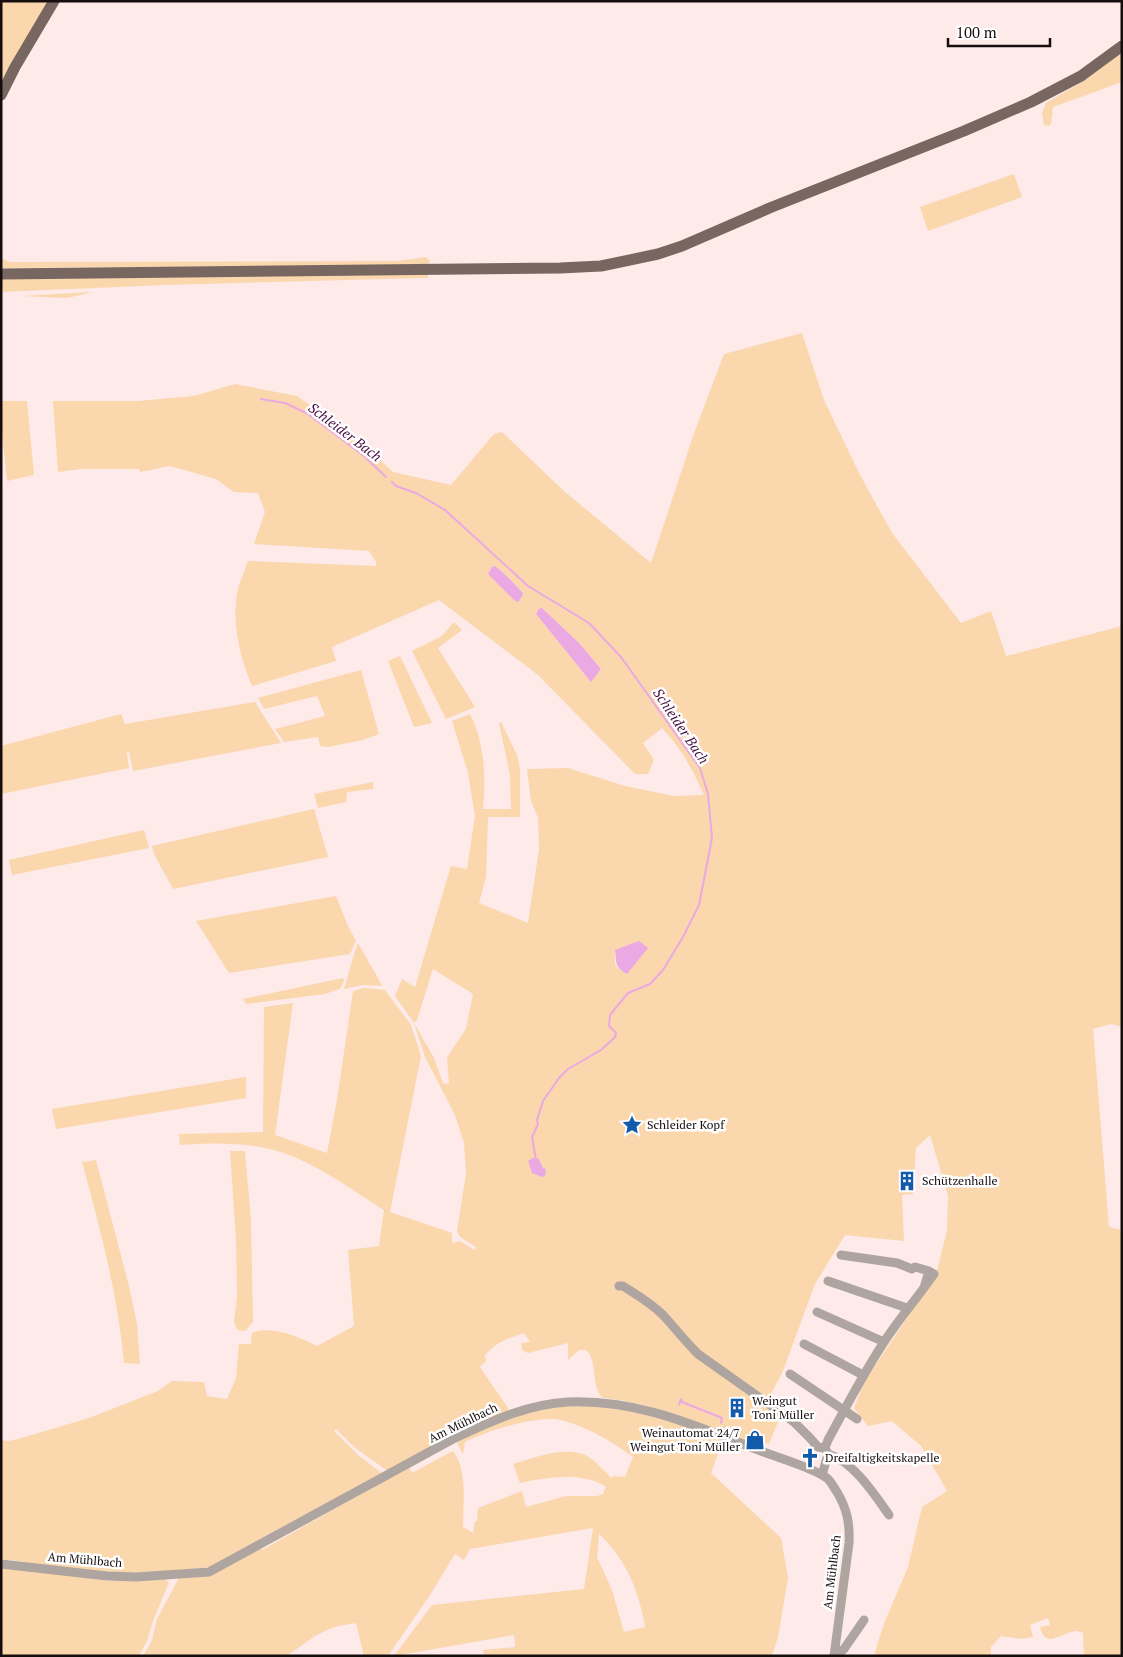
<svg xmlns="http://www.w3.org/2000/svg" width="1123" height="1657" viewBox="0 0 1123 1657" font-family="'PT Serif',serif">
	<style>
		.green { fill: #fad7ad; fill-rule: evenodd }
		.water { fill: #eba9e4 }
		.lines { fill: none; stroke-linecap: round; stroke-linejoin: round }
		.stream { stroke: #eba9e4; stroke-width: 2 }
		.minor { stroke: #aea5a1; stroke-width: 9 }
		.major { stroke: #776760; stroke-width: 11 }
		.labels { text-anchor: middle; stroke-width: 5; stroke-linejoin: round; paint-order: stroke }
		.poi-label { font-size: 12px; fill: #160e0e; stroke: #fff; text-anchor: start }
		.street-label { font-size: 12px; fill: #160e0e; stroke: #fff }
		.water-label { font-size: 14px; font-style: italic; fill: #460c43; stroke: #fff }
	</style>
	<rect width="100%" height="100%" fill="#feeae9"/>
	<path class="green" d="M1 1H50L1 84Z
		M1122 53V82L1053 107 1051 124 1049 126 1044 125 1042 113 1046 103 1077 85Z
		M1014 174 1022 197 928 231 920 207Z
		M426 257 430 261 428 265 1 268V258L9 262H24L397 261Z
		M428 274V278H421L164 285 1 292V279Z
		M93 292 67 298 21 296Z
		M802 333 824 400 859 473 892 533 961 623 991 611 1006 656 1122 626V1027L1111 1024 1093 1029 1109 1227 1122 1230V1656H1084L1083 1633C1081 1632 1076 1631 1075 1631 1061 1633 1046 1650 1040 1627L1050 1625 1048 1618 1030 1625 1033 1637 1021 1639 1001 1636 991 1647V1656H874L883 1626 908 1567 922 1507 947 1491 921 1446 892 1421 868 1426 854 1408 864 1382 936 1275 947 1230 948 1196 930 1135 916 1148 913 1194 902 1195 904 1241 845 1235 815 1284 783 1371 765 1405 780 1417 769 1444 755 1438 750 1443C702 1424 654 1403 603 1398 590 1386 599 1363 586 1350H579L568 1360V1343L528 1353 522 1350 521 1343 530 1342 524 1333C507 1339 495 1342 484 1357L487 1360 480 1367 510 1411 477 1424 389 1472 354 1447 336 1429 334 1431 358 1455 383 1474 258 1540 262 1550 409 1467 412 1473 453 1451C468 1471 463 1503 463 1527L473 1533 475 1521H477L478 1508 522 1491 526 1507 566 1496H597L603 1494 606 1487C584 1471 544 1478 520 1483L513 1464C534 1458 562 1446 585 1455 595 1460 603 1470 612 1478L613 1476 625 1477 633 1457C611 1441 588 1427 561 1420 538 1415 486 1431 465 1442L463 1454 456 1441 480 1430 540 1408 594 1405 645 1412 723 1440 711 1473 781 1538 788 1578 778 1637 772 1656H484L483 1650 515 1647 514 1635 394 1656 432 1605 584 1589 593 1528 470 1549 464 1560 455 1554 430 1595 388 1656H364L356 1623 338 1626 327 1630 315 1636 287 1656H143L152 1640 157 1619 179 1578 211 1575 209 1567 177 1571 82 1577 107 1581 166 1579 169 1583 154 1618 147 1641 139 1656H1V1567L24 1569 26 1562 1 1559V1440L8 1441 18 1439 89 1418 158 1391 172 1381 204 1382 207 1396 227 1399 236 1378 239 1344H251L252 1333C271 1325 299 1337 317 1346L354 1326 348 1250 379 1246 384 1210C355 1192 326 1170 294 1157 260 1142 217 1142 180 1145L179 1134 263 1132 264 1007 293 1003 275 1135 327 1153 337 1100 353 991 364 988 385 990 411 1025 421 1056 390 1212 452 1233V1243L460 1241 474 1250 477 1248 459 1236 457 1231 466 1174 464 1143 455 1115 425 1057 414 1023 395 996 402 979 415 987 451 866 467 869 475 816 468 773 452 721 470 714C485 744 486 777 483 809H511L510 775 499 723 501 722 517 755 520 769V817H488L486 877 479 903 528 923 539 849 538 818 531 801 527 769 568 768 625 786 674 796 704 795C692 769 682 749 662 728L643 743 654 760 648 774H635L538 675 439 600 332 647 336 661 252 686C240 657 232 626 237 594 239 583 244 572 248 561L376 566V562L369 551 254 544 265 512 258 493 234 492 216 479 170 466 140 472 139 469H81L58 472 53 401H138L194 396 235 384 297 396 332 420 367 448 393 472 451 485 494 434 502 432 565 492 651 563 693 436 724 354ZM495 566C506 574 513 583 523 593L521 600ZM541 607 580 644 601 669 591 681 536 614 538 610ZM639 942 618 969 615 963V951ZM433 969 473 994 466 1029 447 1057 449 1084 443 1083 434 1058 414 1023 417 1020ZM599 1534C626 1559 639 1591 645 1627L624 1632 612 1590 597 1557Z
		M1 401H27L34 475 7 481 1 422Z
		M454 622 462 630 438 648 475 707 446 719 412 651 442 636Z
		M400 656 432 723 414 727 388 661Z
		M361 670 379 734 363 740 328 747 320 746 318 737 284 742 275 729 325 716 317 696 264 709 258 698Z
		M255 702 281 743 133 771 129 752H127L129 768 1 794V746L121 714 125 724Z
		M373 782V789L347 792 346 802 318 808 314 794Z
		M314 809 328 857 173 889 154 854 152 846Z
		M144 830 149 848 12 875 9 860Z
		M336 896 348 926 356 941 350 954 229 973 196 921Z
		M358 943 379 980 382 986 363 985 344 989C349 974 352 958 358 943Z
		M343 978 344 981 340 989 325 994 246 1004 243 999Z
		M246 1077V1098L56 1129 52 1109Z
		M230 1151H245L251 1221 253 1322 245 1331 237 1330 234 1321 237 1296 236 1239Z
		M96 1160 129 1286 137 1324 140 1364 124 1363C118 1295 100 1228 82 1162Z"/>
	<path class="water" d="M495 566C506 574 513 583 523 593L522 597 518 602 514 600 488 574 492 567Z
		M541 607 580 644 601 669 591 682 536 614 538 610Z
		M639 941 648 948 627 974C614 966 617 964 615 950Z
		M533 1158 539 1159 543 1168 546 1169 545 1176 542 1177 532 1173 528 1161Z"/>
	<g class="lines">
		<path class="stream" d="M261 399 285 403 308 414 364 456 386 477
			M392 482 396 486 416 493 445 510 528 586 589 623 621 657 700 768 708 794 712 838 699 905 683 937 663 970 650 984 628 993 610 1015 609 1026 616 1033 615 1037 601 1050 568 1069 559 1078 543 1101 537 1120 538 1124 532 1137 536 1160
			M679 1405 681 1399 682 1402 722 1418 721 1423"/>
		<path class="minor" d="M841 1255 897 1263 912 1269 915 1267 929 1271
			M828 1281 907 1308
			M619 1286H623C637 1295 651 1303 663 1315 675 1328 685 1341 698 1354L794 1422 810 1438 818 1447 825 1448
			M817 1312 884 1342
			M804 1344 863 1375
			M790 1374 857 1419
			M828 1454C853 1461 875 1495 889 1515
			M822 1475 828 1454 825 1448 828 1440C846 1407 863 1374 884 1342 899 1319 918 1297 934 1274L929 1271 924 1288
			M1 1564 107 1576 136 1577 209 1572 453 1439C490 1422 527 1404 568 1402 642 1399 702 1429 769 1454 783 1459 818 1470 828 1479 832 1483 834 1488 837 1492 847 1509 850 1523 849 1543L834 1656
			M836 1656 844 1649 864 1620"/>
		<path class="major" d="M1 95 15 67 54 1
			M1 274 560 268 601 266 658 254 682 246 772 207 964 131 1031 102 1081 76 1122 46"/>
	</g>
	<defs>
		<symbol id="sight-bare" viewBox="-9 -9 18 18"><path d="M0-6L1.8-2.2L6-1.7L2.9 1.2L3.7 5.4L0 3.3L-3.7 5.4L-2.9 1.2L-6-1.7L-1.8-2.2Z" fill="#125baa" stroke="#fff" stroke-width="2.5" paint-order="stroke"/></symbol>
		<symbol id="building-bare" viewBox="-9 -9 18 18"><path d="M-4-6H4V6H1V3H-1V6H-4ZM-2.5-4.3h1.7v1.8h-1.7ZM.8-4.3h1.7v1.8H.8ZM-2.5-1h1.7V.8h-1.7ZM.8-1h1.7V.8H.8Z" fill="#125baa" stroke="#fff" stroke-width="2.5" paint-order="stroke"/></symbol>
		<symbol id="shop-bare" viewBox="-9 -9 18 18"><path d="M-5-2.5h2.3a2.7 3.5 0 0 1 5.4 0H5L5.5 6h-11ZM-1.5-2.5h3a1.5 2.3 0 0 0-3 0Z" fill="#125baa" stroke="#fff" stroke-width="2.5" paint-order="stroke"/></symbol>
		<symbol id="church-bare" viewBox="-9 -9 18 18"><path d="M-1.2-6h2.4v3.5h3.3v2.4h-3.3V6h-2.4V-.1h-3.3v-2.4h3.3Z" fill="#125baa" stroke="#fff" stroke-width="2.5" paint-order="stroke"/></symbol>
	</defs>
	<g fill-rule="evenodd">
		<use href="#sight-bare" x="618" y="1111" width="28" height="28"/>
		<use href="#building-bare" x="893" y="1167" width="28" height="28"/>
		<use href="#building-bare" x="723" y="1394" width="28" height="28"/>
		<use href="#shop-bare" x="741" y="1426" width="28" height="28"/>
		<use href="#church-bare" x="796" y="1444" width="28" height="28"/>
	</g>
	<g class="labels">
		<g class="poi-label">
			<text x="647" y="1129">Schleider Kopf</text>
			<text x="922" y="1185">Schützenhalle</text>
			<text x="752" y="1405">Weingut<tspan x="752" dy="14">Toni Müller</tspan></text>
			<text x="740" y="1437" text-anchor="end">Weinautomat 24/7<tspan x="740" dy="14">Weingut Toni Müller</tspan></text>
			<text x="825" y="1462">Dreifaltigkeitskapelle</text>
		</g>
		<g class="street-label">
			<text transform="translate(463 1423) rotate(-26)" y="4">Am Mühlbach</text>
			<text transform="translate(85 1560) rotate(5)" y="4">Am Mühlbach</text>
			<text transform="translate(832 1572) rotate(-83)" y="4">Am Mühlbach</text>
		</g>
		<g class="water-label">
			<text transform="translate(345 432) rotate(37)" y="5">Schleider Bach</text>
			<text transform="translate(681 726) rotate(56)" y="5">Schleider Bach</text>
		</g>
	</g>
	<rect width="1123" height="1657" fill="none" stroke="#160e0e" stroke-width="5"/>
	<path d="M948 38v8h102v-8" fill="none" stroke="#160e0e" stroke-width="2.5"/>
	<text x="956" y="38" font-size="15" fill="#160e0e" stroke="#ffffff" stroke-width="4" paint-order="stroke">100 m</text>
</svg>
